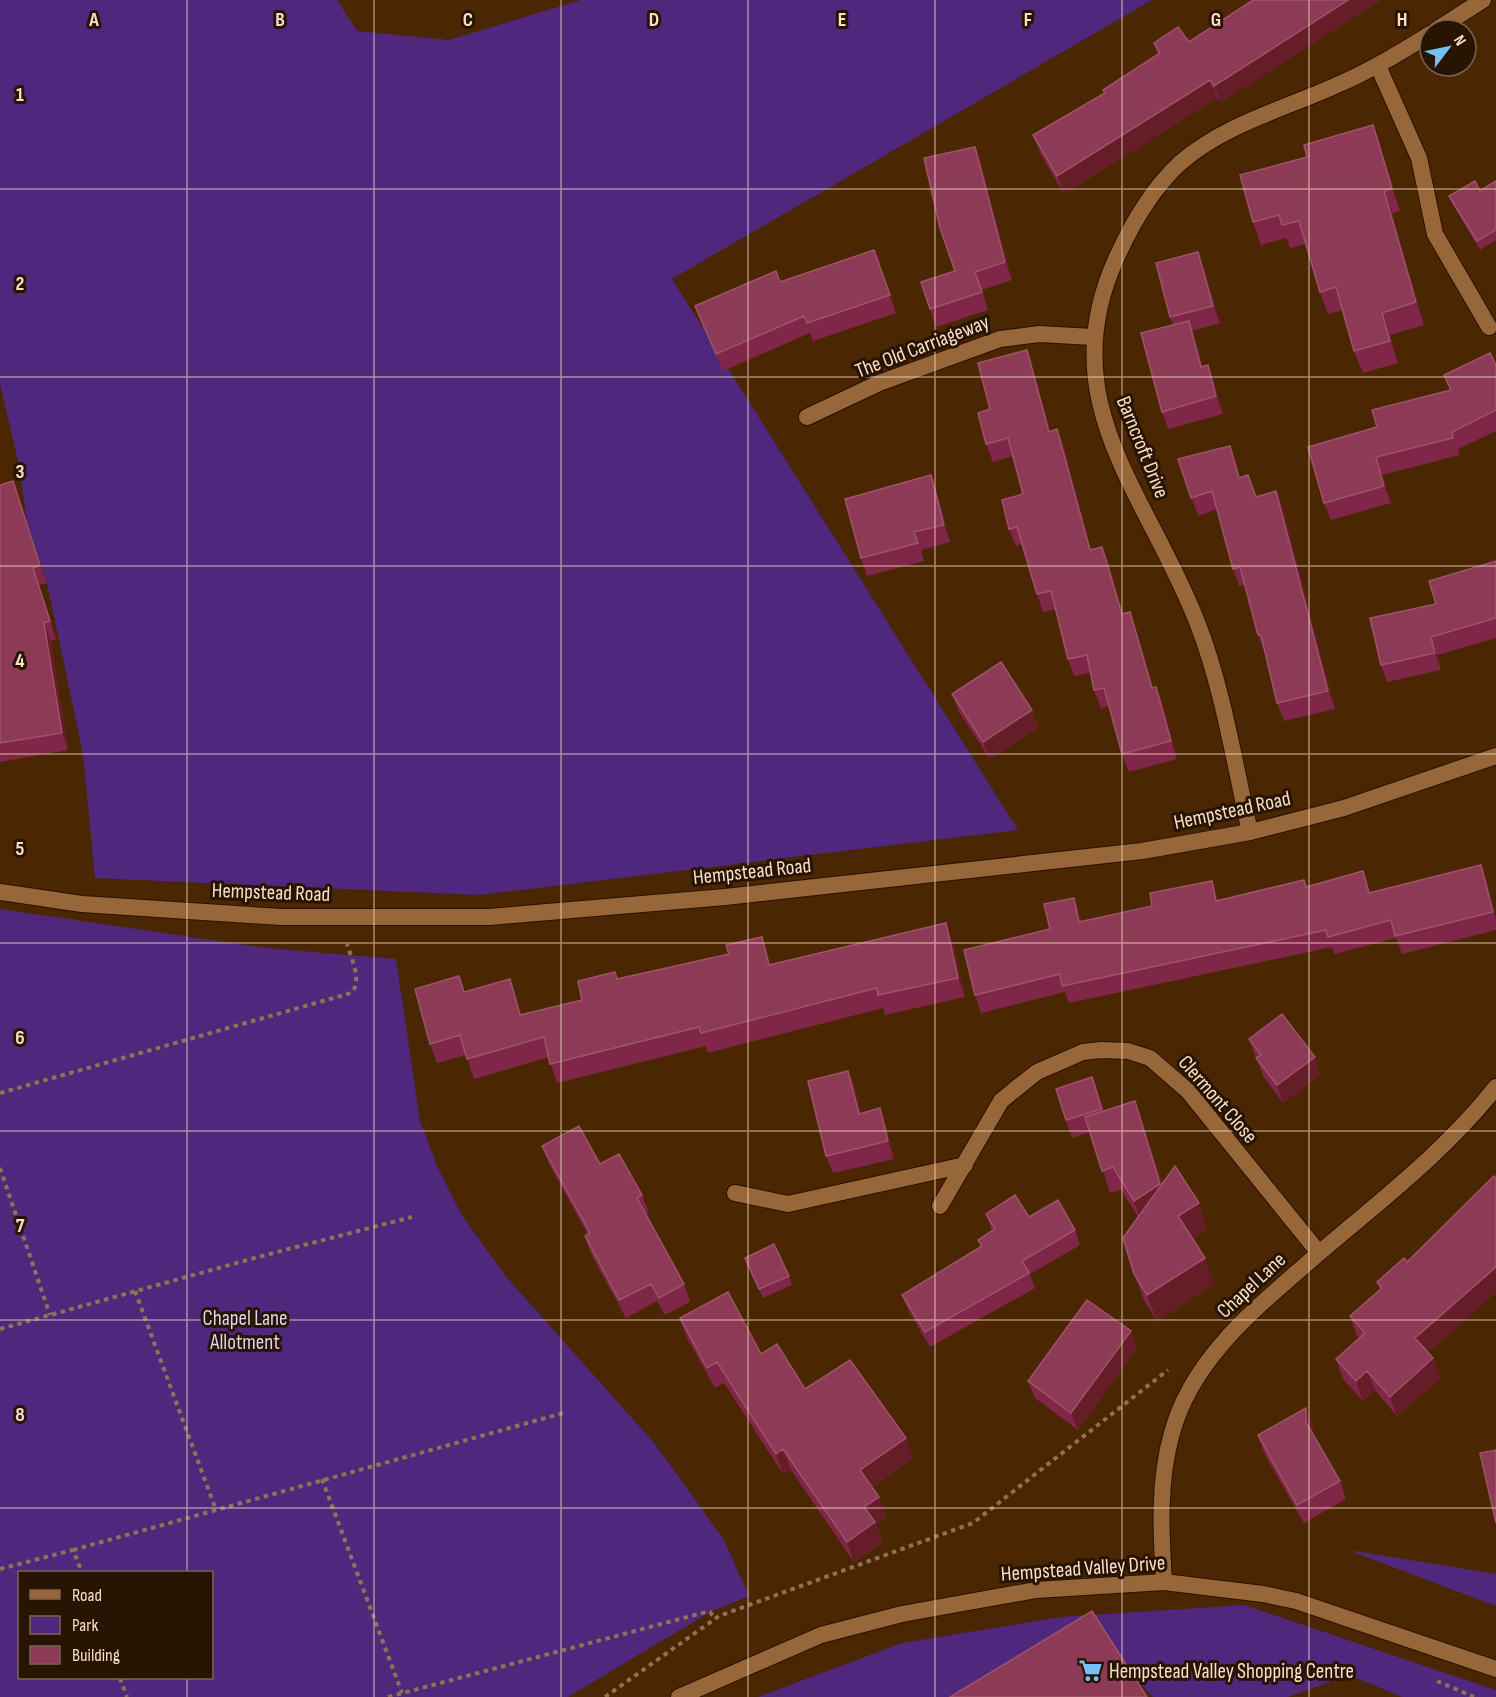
<svg xmlns="http://www.w3.org/2000/svg" width="1496" height="1697" viewBox="0 0 1496 1697" font-family="'Sofia Sans Condensed',sans-serif">
	<style>
		.green { fill: #4f277d; fill-rule: evenodd }
		.lines { fill: none; stroke-linecap: round; stroke-linejoin: round }
		.service-casing { stroke: #2a1200; stroke-width: 18 }
		.minor-casing { stroke: #2a1200; stroke-width: 18 }
		.tertiary-casing { stroke: #2a1200; stroke-width: 18 }
		.path { stroke: #917151; stroke-width: 4; stroke-dasharray: 4.5 4.5; stroke-linecap: butt }
		.service { stroke: #976639; stroke-width: 16 }
		.minor { stroke: #976639; stroke-width: 16 }
		.tertiary { stroke: #976639; stroke-width: 16 }
		.wall { fill: #802649 }
		.shaded-wall { fill: #651e27 }
		.building { fill: #8d3a56; stroke: #9e5368; stroke-width: 1.5 }
		.grid { fill: none; stroke: #fadec7; stroke-width: 1.5; stroke-opacity: 0.55 }
		.labels { text-anchor: middle; stroke-width: 6; stroke-linejoin: round; paint-order: stroke }
		.street-label { font-size: 21px; fill: #fadec7; stroke: #271403 }
		.park-label { font-size: 21px; fill: #ded4f0; stroke: #271403 }
		.poi-label { font-size: 21px; fill: #fadec7; stroke: #271403; text-anchor: start }
		.grid-label { font-size: 20px; text-anchor: middle; font-weight: bold; fill: #fadec7; stroke: #271403; stroke-width: 6; stroke-linejoin: round; paint-order: stroke }
	</style>
	<rect width="100%" height="100%" fill="#4a2702"/>
	<path class="green" d="M0 0H337L357 31 449 40 581 0H1152L672 279 1018 830 479 895 95 878 83 754 47 583 28 527 18 461 0 384Z
		M0 909 266 948 396 959 420 1121 438 1168 461 1214 507 1278 655 1444 724 1540 749 1596 710 1612 568 1697H0ZM212 1572V1678H20V1572Z
		M1348 1550 1496 1574V1606Z
		M1244 1605 1496 1690V1697H1402L1349 1675 1288 1697H1153L1104 1645 1018 1697H758L902 1643 1060 1617Z"/>
	<g class="lines">
		<defs>
			<path id="service" d="M735 1193 788 1204 965 1165"/>
			<path id="minor" d="M1436 30 1483 0
				M1378 66 1419 158 1435 234 1489 327
				M807 417 879 383 1000 339 1039 334 1093 337
				M1250 832C1234 762 1223 688 1197 622 1148 495 1051 402 1116 259 1132 223 1151 190 1180 163 1225 124 1284 109 1337 85 1370 71 1400 53 1430 34
				M0 892 82 904 281 917H489L725 897 1142 851 1250 832 1344 808 1496 756
				M940 1206 1001 1101 1018 1087 1037 1072 1083 1052 1101 1050 1128 1051 1150 1058 1188 1091 1319 1253
				M1164 1582C1161 1533 1158 1481 1172 1433 1191 1362 1250 1313 1303 1267 1368 1210 1442 1156 1496 1087"/>
			<path id="tertiary" d="M679 1697 821 1635 902 1614 1036 1590 1164 1582 1263 1594 1296 1601 1496 1669"/>
		</defs>
		<use href="#service" class="service-casing"/>
		<use href="#minor" class="minor-casing"/>
		<use href="#tertiary" class="tertiary-casing"/>
		<path class="path" d="M0 1093 351 993C363 982 351 958 347 944
			M0 1168 50 1315
			M135 1291 216 1510
			M0 1329 258 1257 412 1217
			M322 1479 402 1693
			M73 1550 567 1412
			M0 1569 73 1550 82 1572
			M120 1678 127 1697
			M1437 1681 1474 1697
			M388 1697 706 1612H710L715 1619
			M605 1697 719 1616 973 1523 1168 1370"/>
		<use href="#service" class="service"/>
		<use href="#minor" class="minor"/>
		<use href="#tertiary" class="tertiary"/>
	</g>
	<path class="wall" d="M1253 0 1220 103 1217 98 1064 194 1040 153 1033 135 1104 94 1103 90 1158 55 1154 43 1189 42Z
		M1373 125 1381 148 1400 211 1392 213 1424 325 1390 335 1398 363 1363 373 1354 351 1342 310 1328 314 1320 292 1306 244 1290 248 1286 238 1261 245 1253 222 1307 157Z
		M975 147 981 164 1012 280 982 290 988 310 936 327 930 309 955 271Z
		M1496 181V240L1480 250 1453 205 1449 196 1480 191Z
		M874 250 896 313 813 341 810 333 723 371 702 324 695 306 780 282Z
		M1198 252 1204 269 1220 323 1192 331 1203 367 1208 365 1214 383 1223 414 1168 429 1162 412 1173 325 1170 317Z
		M1496 365V431L1458 449 1460 455 1382 475 1391 503 1331 520 1324 503 1377 427 1450 390 1444 375Z
		M1033 368 1050 431 1057 429 1064 447 1091 550 1102 547 1109 564 1123 614 1136 630 1153 688 1156 687 1163 705 1177 759 1129 772 1122 754 1109 706 1101 708 1094 690 1090 673 1074 676 1068 659 1056 609 1043 612 1037 594 1022 544 1016 546 1009 529 1023 494 1013 456 993 462 986 444 990 409Z
		M1230 446 1240 478 1256 497 1276 491 1283 509 1335 709 1284 721 1277 703 1265 653 1258 635 1245 585 1239 586 1233 569 1217 509 1198 516 1178 459Z
		M931 475 937 493 950 542 921 550 924 561 867 576 861 558Z
		M13 481 47 583 39 585 56 639 51 641 68 750 0 762V660Z
		M1496 561V638L1437 655 1441 670 1387 682 1381 665 1436 604Z
		M952 694 1032 710 1038 728 990 759 959 712Z
		M1481 865 1487 882 1496 916V930L1402 954 1396 938 1334 954 1332 947 1069 1003 1065 992 981 1013 975 995 1050 929 1074 898 1081 921 1307 887 1370 889 1371 893Z
		M953 942 965 997 885 1015 883 1008 708 1053 706 1046 557 1083 549 1057 474 1079 466 1055 437 1063 430 1044 465 992 510 979 522 1015 582 1000 618 979 769 956 771 964Z
		M1249 1039 1321 1074 1283 1103 1263 1076Z
		M848 1071 855 1088 861 1113 880 1108 886 1126 894 1159 833 1173 826 1156Z
		M1092 1077 1103 1111 1143 1124 1162 1184 1208 1229 1193 1239 1214 1284 1157 1321 1144 1300 1134 1274 1138 1217 1121 1190 1110 1193 1090 1132 1072 1138 1066 1120Z
		M542 1146 600 1164 642 1195 649 1213 646 1214 684 1284 690 1302 665 1315 657 1301 626 1318 591 1254 585 1236 588 1235 549 1164Z
		M986 1214 1029 1217 1075 1230 1080 1245 1030 1274 1035 1288 930 1347 908 1310 902 1295 981 1247 978 1240 992 1231Z
		M745 1258 789 1276 792 1285 763 1298Z
		M1407 1262 1428 1353 1433 1358 1441 1378 1397 1416 1375 1390 1363 1401 1343 1379 1336 1359 1360 1338 1357 1336 1350 1316 1380 1290 1377 1282Z
		M680 1318 761 1354 805 1389 906 1438 913 1459 872 1487 879 1497 886 1517 876 1524 883 1543 854 1562 791 1470 783 1474 724 1383 715 1388 687 1338Z
		M1131 1331 1137 1349 1078 1430 1035 1398 1028 1381Z
		M1306 1408 1313 1426V1434L1340 1481 1346 1499 1304 1523 1264 1453 1258 1435Z"/>
	<path class="shaded-wall" d="M1348 0H1382L1220 103 1214 86Z
		M1210 80 1217 98 1064 194 1057 176Z
		M1373 125 1381 148 1400 211 1392 188Z
		M975 147 981 164 1012 280 1005 262Z
		M1384 191 1392 213 1424 325 1416 302Z
		M1198 252 1204 269 1220 323 1213 306Z
		M1382 313 1390 335 1398 363 1390 341Z
		M1189 321 1195 339 1207 385 1201 367Z
		M1027 350 1033 368 1055 449 1049 432Z
		M1208 365 1214 383 1223 414 1216 396Z
		M1057 429 1064 447 1096 568 1090 550Z
		M1230 446 1236 463 1245 496 1239 478Z
		M1376 457 1382 475 1391 503 1384 486Z
		M931 475 937 493 950 542 944 525Z
		M13 481 19 498 47 583 40 565Z
		M1276 491 1283 509 1335 709 1328 691Z
		M1102 547 1109 564 1128 632 1122 614Z
		M33 568 39 585 56 639 50 621Z
		M1130 612 1136 630 1159 706 1152 688Z
		M44 623 51 641 68 750 62 733Z
		M1431 637 1437 655 1441 670 1435 653Z
		M1156 687 1163 705 1177 759 1171 741Z
		M1032 710 1038 728 990 759 983 742Z
		M1481 865 1487 882 1496 916V920L1493 912Z
		M1363 871 1370 889 1376 911 1369 893Z
		M1212 881 1218 898 1222 918 1216 901Z
		M1074 898 1080 915 1085 939 1079 922Z
		M946 923 953 942 965 997 958 978Z
		M762 937 769 956 776 984 769 965Z
		M510 979 517 998 527 1035 520 1015Z
		M1315 1057 1321 1074 1283 1103 1277 1085Z
		M848 1071 855 1088 865 1131 859 1114Z
		M1135 1101 1143 1124 1168 1206 1142 1223 1134 1201Z
		M880 1108 886 1126 894 1159 888 1141Z
		M1199 1203 1208 1229 1188 1242 1178 1216Z
		M1205 1258 1214 1284 1157 1321 1147 1295Z
		M1496 1267V1293L1422 1358 1415 1338Z
		M1131 1331 1137 1349 1078 1430 1071 1413Z
		M1433 1358 1441 1378 1397 1416 1390 1397Z
		M1367 1371 1375 1390 1363 1401 1356 1381Z
		M1306 1408 1313 1426V1440L1306 1422Z
		M906 1438 913 1459 867 1490 860 1470Z
		M783 1449 791 1470 783 1474 776 1454Z
		M879 1497 886 1517 876 1524 883 1543 854 1562 847 1542 864 1507Z"/>
	<path class="building" d="M1253 0H1348L1214 86 1210 80 1057 176 1033 135 1105 93 1103 90 1160 53 1154 43 1178 27 1189 42Z
		M1373 125 1392 188 1384 191 1416 302 1382 313 1390 341 1354 351 1336 287 1320 292 1299 221 1282 225 1279 215 1253 222 1240 175 1307 157 1304 145Z
		M975 147 1005 262 975 272 982 292 930 309 921 282 955 271 940 228 924 158Z
		M1475 181 1480 191 1496 181V230L1477 241 1449 196Z
		M874 250 890 295 807 323 804 316 716 354 695 306 776 271 780 282Z
		M1198 252 1213 306 1170 317 1156 263Z
		M1189 321 1201 367 1208 365 1216 396 1162 412 1141 333Z
		M1027 350 1049 432 1057 429 1090 550 1102 547 1122 614 1130 612 1152 688 1156 687 1171 741 1122 754 1104 688 1094 690 1087 655 1068 659 1051 591 1037 594 1017 527 1009 529 1002 500 1023 494 1008 438 986 444 978 413 990 409 978 363Z
		M1490 353 1496 365V410L1452 432 1453 438 1376 457 1384 486 1324 503 1308 447 1377 427 1372 410 1451 390 1444 375Z
		M1230 446 1239 478 1248 475 1256 497 1276 491 1328 691 1277 703 1261 635H1258L1240 567 1233 569 1212 491 1191 498 1178 459Z
		M931 475 944 525 914 532 918 543 861 558 845 499Z
		M13 481 40 565 33 568 50 621 44 623 62 733 0 743V485Z
		M1496 561V618L1431 637 1435 653 1381 665 1370 618 1436 604 1429 581Z
		M1001 662 1032 710 983 742 952 694Z
		M1481 865 1493 912 1395 936 1391 920 1328 937 1326 930 1062 986 1060 974 975 995 964 950 1050 929 1044 904 1074 898 1079 922 1152 906 1150 893 1212 881 1216 901 1304 880 1306 887 1363 871 1369 893Z
		M946 923 958 978 878 995 877 988 701 1033 699 1027 550 1064 544 1037 467 1059 460 1035 430 1044 415 989 459 976 464 992 510 979 520 1015 582 1000 578 981 615 972 617 979 729 954 726 945 762 937 769 965Z
		M1282 1014 1315 1057 1277 1085 1256 1058 1261 1055 1249 1039Z
		M848 1071 859 1114 880 1108 888 1141 826 1156 808 1081Z
		M1092 1077 1102 1109 1066 1120 1056 1089Z
		M1135 1101 1160 1184 1134 1201 1113 1167 1102 1171 1085 1117Z
		M579 1126 600 1164 619 1154 642 1195 637 1198 684 1284 659 1298 651 1284 619 1300 585 1236 590 1233 542 1146Z
		M1175 1166 1199 1203 1178 1216 1205 1258 1147 1295 1134 1274 1123 1238Z
		M1494 1176 1496 1178V1267L1415 1338 1433 1358 1390 1397 1367 1371 1356 1381 1336 1359 1365 1333 1350 1316 1382 1288 1377 1282 1404 1258 1407 1262Z
		M1015 1195 1029 1217 1058 1200 1075 1230 1022 1261 1029 1273 925 1332 902 1295 982 1246 978 1240 995 1229 986 1214Z
		M774 1244 789 1276 759 1289 745 1258Z
		M728 1292 761 1354 777 1344 805 1389 850 1360 906 1438 860 1470 879 1497 864 1507 875 1522 847 1542 783 1449 776 1454 717 1362 707 1368 680 1318Z
		M1087 1300 1131 1331 1071 1413 1028 1381Z
		M1306 1408V1422L1340 1481 1297 1505 1258 1435Z
		M1496 1450V1523L1480 1453Z
		M1092 1611 1147 1697H950Z"/>
	<path class="grid" d="M187 0V1572M374 0V1697M561 0V1697M748 0V1697M935 0V1697M1122 0V1697M1309 0V1697M0 189H1496M0 377H1496M0 566H1496M0 754H1496M0 943H1496M0 1131H1496M0 1320H1496M0 1508H1496M187 1678V1697"/>
	<defs>
		<symbol id="supermarket-bare" viewBox="-9 -9 18 18"><path d="M-6-5.5h2.5l.6 2H6L4.5 2H-2.5L-4.4-4H-6ZM-1.5 3.2a1.3 1.3 0 1 0 .1 0ZM3 3.2a1.3 1.3 0 1 0 .1 0Z" fill="#75c0f6" stroke="#271403" stroke-width="2.5" paint-order="stroke"/></symbol>
	</defs>
	<g fill-rule="evenodd">
		<use href="#supermarket-bare" x="1074" y="1654" width="33" height="33"/>
	</g>
	<g class="labels">
		<g class="street-label">
			<text transform="translate(922 346) rotate(-21)" y="7">The Old Carriageway</text>
			<text transform="translate(1143 447) rotate(68)" y="7">Barncroft Drive</text>
			<text transform="translate(1232 810) rotate(-12)" y="7">Hempstead Road</text>
			<text transform="translate(752 871) rotate(-6)" y="7">Hempstead Road</text>
			<text transform="translate(271 892) rotate(2)" y="7">Hempstead Road</text>
			<text transform="translate(1218 1099) rotate(49)" y="7">Clermont Close</text>
			<text transform="translate(1251 1285) rotate(-43)" y="7">Chapel Lane</text>
			<text transform="translate(1083 1568) rotate(-4)" y="7">Hempstead Valley Drive</text>
		</g>
		<g class="park-label">
			<text x="245" y="1325">Chapel Lane<tspan x="245" dy="24">Allotment</tspan></text>
		</g>
		<g class="poi-label">
			<text x="1109" y="1678">Hempstead Valley Shopping Centre</text>
		</g>
	</g>
	<g class="grid-label">
		<text x="94" y="26">A</text>
		<text x="280" y="26">B</text>
		<text x="468" y="26">C</text>
		<text x="654" y="26">D</text>
		<text x="842" y="26">E</text>
		<text x="1028" y="26">F</text>
		<text x="1216" y="26">G</text>
		<text x="1402" y="26">H</text>
		<text x="20" y="101">1</text>
		<text x="20" y="290">2</text>
		<text x="20" y="478">3</text>
		<text x="20" y="667">4</text>
		<text x="20" y="855">5</text>
		<text x="20" y="1044">6</text>
		<text x="20" y="1232">7</text>
		<text x="20" y="1421">8</text>
	</g>
	<rect x="18" y="1571" width="195" height="108" fill="#271403" stroke="#7b6551" stroke-width="1.5"/>
	<rect x="30" y="1590" width="30" height="9" fill="#976639" stroke="#7b6551" stroke-width="1.5"/>
	<text x="72" y="1601" font-size="18" fill="#fadec7">Road</text>
	<rect x="30" y="1616" width="30" height="18" fill="#4f277d" stroke="#7b6551" stroke-width="1.5"/>
	<text x="72" y="1631" font-size="18" fill="#fadec7">Park</text>
	<rect x="30" y="1646" width="30" height="18" fill="#8d3a56" stroke="#7b6551" stroke-width="1.5"/>
	<text x="72" y="1661" font-size="18" fill="#fadec7">Building</text>
	<g transform="translate(1448 48) rotate(58)"><circle r="28" fill="#271403" stroke="#7b6551" stroke-width="1.5"/>
	<path d="M0-4.5L10 22L0 15L-10 22Z" fill="#75c0f6"/>
	<text y="-9" font-size="16" font-weight="bold" text-anchor="middle" fill="#fadec7">N</text>
	</g>
</svg>
